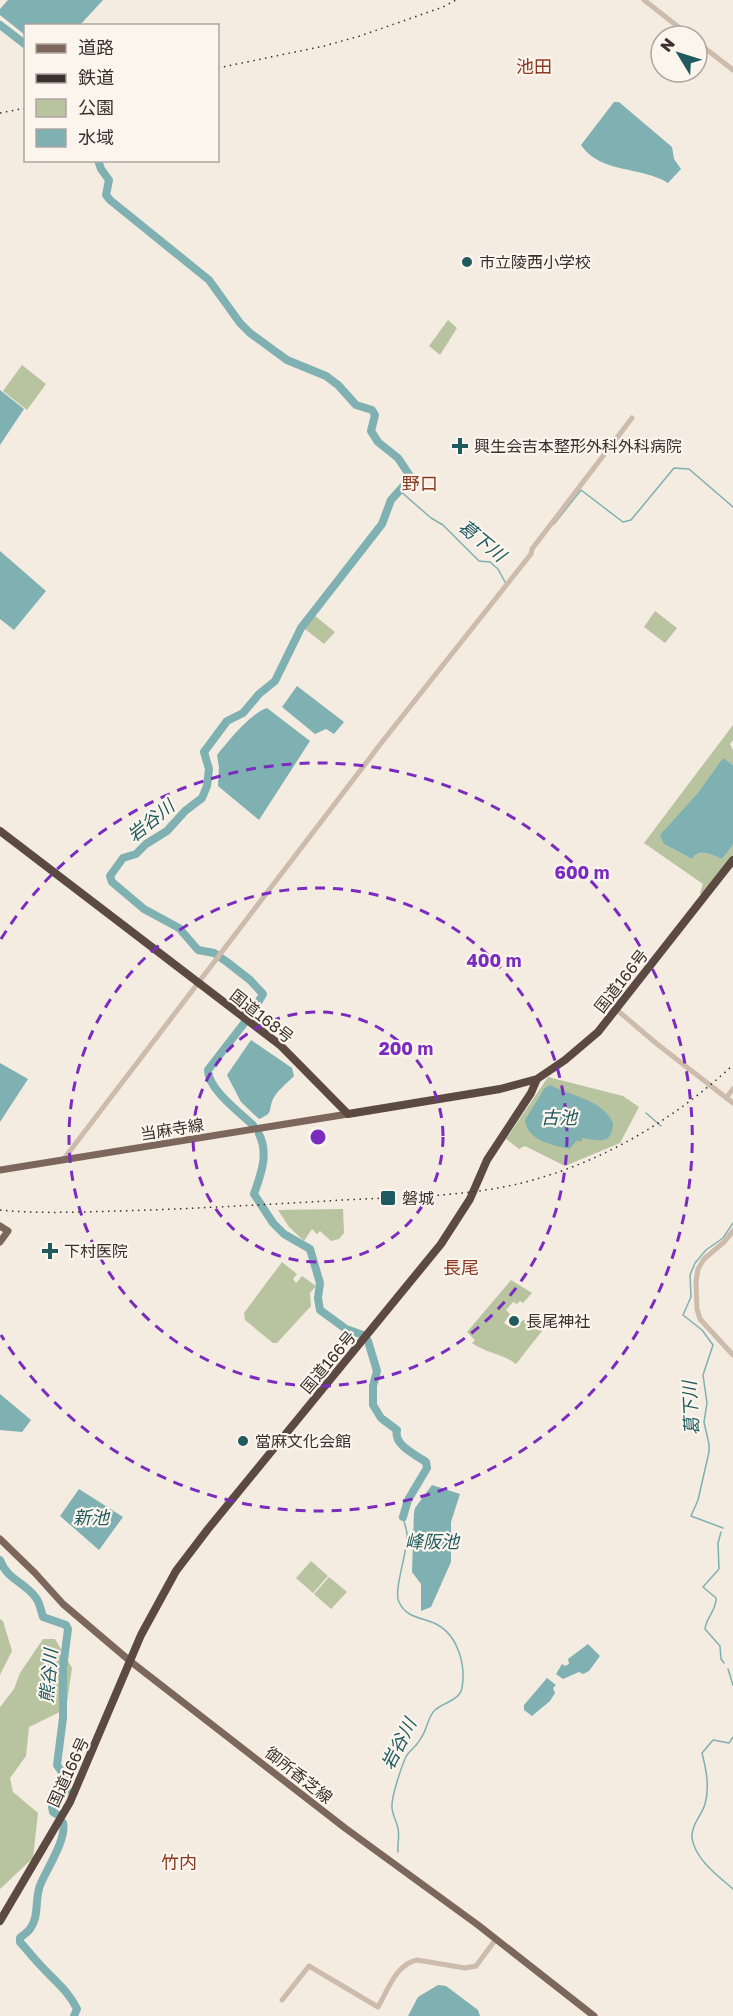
<svg xmlns="http://www.w3.org/2000/svg" width="733" height="2016" viewBox="0 0 733 2016" font-family="'Golos Text','Noto Sans JP',sans-serif">
	<style>
		.green { fill: #b8c4a0 }
		.water { fill: #7fb0b2 }
		.lines { fill: none; stroke-linecap: round; stroke-linejoin: round }
		.stream { stroke: #7fb0b2; stroke-width: 1.5 }
		.river { stroke: #7fb0b2; stroke-width: 8 }
		.minor { stroke: #cdbbac; stroke-width: 5 }
		.major { stroke: #7d675c; stroke-width: 7 }
		.highway { stroke: #5c4a42; stroke-width: 8 }
		.rail { stroke: #3b302b; stroke-width: 1.5; stroke-dasharray: 1.5 4.5; stroke-linecap: butt }
		.ring { fill: none; stroke: #7b2cbf; stroke-width: 3; stroke-dasharray: 10 8 }
		.poi-dot { fill: #1f5a5e; stroke: #fbf5ee; stroke-width: 2 }
		.labels { text-anchor: middle; stroke-width: 4.5; stroke-linejoin: round; paint-order: stroke }
		.poi-label { font-size: 16px; fill: #3b302b; stroke: #fbf5ee; text-anchor: start }
		.street-label { font-size: 16px; fill: #3b302b; stroke: #fbf5ee }
		.neighbourhood-label { font-size: 18px; fill: #8c3b22; stroke: #fbf5ee }
		.water-label { font-size: 18px; font-style: italic; fill: #1f5a5e; stroke: #fbf5ee }
		.centre { fill: #7b2cbf; stroke: #fbf5ee; stroke-width: 3 }
		.ring-label { font-size: 18px; text-anchor: middle; font-weight: bold; fill: #7b2cbf; stroke: #fbf5ee; stroke-width: 4.5; stroke-linejoin: round; paint-order: stroke }
	</style>
	<rect width="100%" height="100%" fill="#f4ebe1"/>
	<path class="green" d="M448 320 457 328 440 355 429 346Z
		M22 365 46 384 27 410 3 391Z
		M655 611 677 628 665 643 644 627Z
		M314 615 335 632 324 644 305 629Z
		M733 725V740L730 744 733 750V765L723 759 664 844 692 859C700 848 711 855 722 859L733 845V855L702 895 700 893 703 884 644 843Z
		M548 1077 623 1096 639 1107 620 1143 565 1166 525 1146 519 1149 506 1139Z
		M343 1209 344 1233 339 1239 331 1241 320 1231 317 1234 312 1229 304 1241 289 1227 278 1210Z
		M282 1262 297 1274 293 1279 296 1283 302 1276 316 1286 310 1293 311 1306 277 1343H273L245 1320 244 1313Z
		M511 1280 532 1293 523 1303 520 1301 517 1304 513 1302 506 1310 510 1314 504 1323 510 1327 513 1324H516L524 1320 537 1328 543 1323 546 1326 516 1364C503 1354 486 1353 472 1343L475 1340 467 1332Z
		M311 1561 328 1576 313 1593 296 1578Z
		M329 1577 347 1592 331 1609 314 1594Z
		M0 1619 3 1621 12 1651 0 1675Z
		M43 1639H55L72 1668 66 1709 29 1727 26 1756 10 1778 13 1792 38 1813 33 1858 0 1889V1707L14 1689 20 1673Z"/>
	<path class="water" d="M8 0H103L80 25 26 26 25 35 0 15V9Z
		M614 102H619L672 147 674 159 681 169 668 183C642 166 600 174 581 145Z
		M0 390 24 409 0 445Z
		M0 551 46 591 14 630 0 619Z
		M297 686 344 722 334 734 326 729 315 734 282 707Z
		M267 708 310 741 259 820 218 786 219 767 217 755C228 741 251 713 267 708Z
		M723 758 733 765V845L722 859C711 855 700 847 692 859L664 844 660 835 698 793Z
		M251 1040 292 1068 294 1076C287 1083 277 1091 273 1099 268 1110 274 1113 259 1119L241 1102 227 1075Z
		M0 1063 28 1079 0 1122Z
		M550 1085C570 1096 604 1100 613 1123 612 1146 599 1140 582 1138V1141H576L570 1149C553 1145 527 1141 525 1120L544 1089Z
		M0 1394 31 1420 22 1432 0 1430Z
		M432 1485 460 1494 451 1522V1562L431 1607 421 1611V1584L412 1572 414 1512 415 1508Z
		M79 1489 123 1517 99 1550 60 1516Z
		M588 1644 600 1656 589 1671 583 1674 579 1672 563 1679 556 1674 562 1664 565 1666 569 1664 568 1659Z
		M547 1678 556 1685 553 1688 555 1693 550 1701 532 1716 524 1710V1705Z
		M438 1985 446 1986 478 2010 480 2016H408L418 1997Z"/>
	<g class="lines">
		<path class="stream" d="M399 490 431 518 443 525 479 561 490 562 498 569 505 582
			M554 524 581 490 623 522 631 520 674 468 689 469 733 507
			M646 1113 661 1126
			M723 1528 691 1516 698 1500 709 1452V1444L704 1422 707 1403 703 1375 713 1345 702 1330 683 1315 691 1297 690 1275 695 1263 706 1250 723 1238 733 1223
			M721 1532 718 1543 719 1569 703 1587 716 1598C717 1610 706 1617 705 1629L720 1646 721 1659 724 1663
			M728 1669 733 1685
			M733 1737 729 1743 713 1740 702 1753C706 1769 710 1786 705 1804 702 1815 691 1825 692 1838 695 1859 718 1876 733 1889
			M398 1852C397 1844 400 1836 398 1829 397 1821 392 1815 392 1807 391 1798 402 1764 407 1755 411 1749 418 1745 421 1738 427 1730 428 1716 435 1710 444 1702 459 1701 462 1688 466 1665 458 1635 436 1624 422 1617 407 1619 399 1602 393 1591 408 1551 407 1535 407 1529 404 1523 403 1517"/>
		<path class="river" d="M0 25 26 45
			M98 160 101 169 109 180 106 195 110 200 209 280 240 323 250 333 287 360 326 376 338 385 356 405 372 410 375 415 371 431 378 442 398 458 410 476 409 480 391 500 382 524 301 628 275 681 259 694 243 713 227 721 204 752 209 769 207 786 202 798 185 811 167 831 146 844 136 854 123 858 110 876 112 882 144 909 179 928 198 950 214 953 227 962 250 980 263 994 252 1013 208 1070C208 1089 239 1112 253 1125
			M259 1134C269 1154 261 1174 254 1194L273 1223 284 1234 310 1249 320 1283 318 1298 320 1310 346 1329 363 1335 368 1341 377 1371 373 1386V1405L381 1418 397 1430C393 1445 416 1455 426 1462L427 1468 408 1500 403 1517
			M0 1560C7 1580 25 1582 36 1598 40 1603 41 1611 43 1617L66 1625 68 1629 63 1668V1718L57 1765 66 1778 67 1790 52 1807 53 1812 58 1815
			M63 1823C67 1838 47 1869 41 1883 34 1897 40 1916 30 1929 28 1932 23 1935 20 1938V1942C28 1951 35 1960 43 1968 56 1982 69 1992 77 2009L74 2016"/>
		<path class="minor" d="M644 0 690 36
			M697 42 733 70
			M617 1010 657 1044 733 1103
			M726 1098 733 1089
			M63 1160 382 742 531 554 532 549 632 418
			M733 1231 724 1242 704 1259 698 1269 696 1282 697 1309 700 1319 733 1355
			M282 2000 309 1966 378 2007C388 1990 396 1964 417 1960L465 1968 476 1966 496 1939"/>
		<path class="major" d="M0 1170 348 1114
			M0 1226 8 1231 0 1242
			M0 1539 35 1573 63 1604 130 1661 345 1828 478 1925 594 2016"/>
		<path class="highway" d="M0 831 280 1045 348 1114 500 1089 537 1079
			M0 1921 70 1802 141 1635 176 1571 208 1529 441 1244 470 1199 487 1160 531 1093 537 1079 565 1060 598 1032 733 860"/>
		<path class="rail" d="M218 68 324 46 360 36 443 7 456 0
			M0 113 26 108
			M0 1210C39 1214 79 1212 118 1211 188 1209 257 1205 327 1201 398 1196 474 1199 543 1177 613 1156 679 1115 733 1065"/>
	</g>
	<g class="ring">
		<circle cx="318" cy="1137" r="125"/>
		<circle cx="318" cy="1137" r="249"/>
		<path d="M1 939A374 374 0 1 1 1 1335"/>
	</g>
	<g class="poi-dot">
		<circle cx="467" cy="262" r="6"/>
		<path d="M457 437h6v6h6v6h-6v6h-6v-6h-6v-6h6z"/>
		<rect x="380" y="1190" width="16" height="16" rx="3"/>
		<path d="M47 1242h6v6h6v6h-6v6h-6v-6h-6v-6h6z"/>
		<circle cx="514" cy="1321" r="6"/>
		<circle cx="243" cy="1441" r="6"/>
	</g>
	<g class="labels">
		<g class="poi-label">
			<text x="479" y="268">市立陵西小学校</text>
			<text x="474" y="452">興生会吉本整形外科外科病院</text>
			<text x="402" y="1204">磐城</text>
			<text x="64" y="1257">下村医院</text>
			<text x="526" y="1327">長尾神社</text>
			<text x="255" y="1447">當麻文化会館</text>
		</g>
		<g class="street-label">
			<text transform="translate(621 981) rotate(-52)" y="6">国道166号</text>
			<text transform="translate(262 1016) rotate(38)" y="6">国道168号</text>
			<text transform="translate(172 1129) rotate(-9)" y="6">当麻寺線</text>
			<text transform="translate(328 1362) rotate(-50)" y="6">国道166号</text>
			<text transform="translate(68 1772) rotate(-65)" y="6">国道166号</text>
			<text transform="translate(299 1775) rotate(38)" y="6">御所香芝線</text>
		</g>
		<g class="neighbourhood-label">
			<text x="534" y="73">池田</text>
			<text x="420" y="490">野口</text>
			<text x="461" y="1274">長尾</text>
			<text x="179" y="1869">竹内</text>
		</g>
		<g class="water-label">
			<text transform="translate(482 541) rotate(39)" y="6">葛下川</text>
			<text transform="translate(151 821) rotate(-39)" y="6">岩谷川</text>
			<text x="559" y="1124">古池</text>
			<text transform="translate(691 1408) rotate(-93)" y="6">葛下川</text>
			<text x="91" y="1524">新池</text>
			<text x="432" y="1548">峰阪池</text>
			<text transform="translate(49 1676) rotate(-85)" y="6">熊谷川</text>
			<text transform="translate(399 1744) rotate(-63)" y="6">岩谷川</text>
		</g>
	</g>
	<circle cx="318" cy="1137" r="9" class="centre"/>
	<g class="ring-label">
		<text x="582" y="879">600 m</text>
		<text x="494" y="967">400 m</text>
		<text x="406" y="1055">200 m</text>
	</g>
	<rect x="24" y="24" width="195" height="138" fill="#fbf5ee" stroke="#aea6a0" stroke-width="1.5"/>
	<rect x="36" y="44" width="30" height="9" fill="#7d675c" stroke="#aea6a0" stroke-width="1.5"/>
	<text x="78" y="54" font-size="18" fill="#3b302b">道路</text>
	<rect x="36" y="74" width="30" height="9" fill="#3b302b" stroke="#aea6a0" stroke-width="1.5"/>
	<text x="78" y="84" font-size="18" fill="#3b302b">鉄道</text>
	<rect x="36" y="99" width="30" height="18" fill="#b8c4a0" stroke="#aea6a0" stroke-width="1.5"/>
	<text x="78" y="114" font-size="18" fill="#3b302b">公園</text>
	<rect x="36" y="129" width="30" height="18" fill="#7fb0b2" stroke="#aea6a0" stroke-width="1.5"/>
	<text x="78" y="144" font-size="18" fill="#3b302b">水域</text>
	<g transform="translate(679 54) rotate(308)"><circle r="28" fill="#fbf5ee" stroke="#aea6a0" stroke-width="1.5"/>
	<path d="M0-4.5L10 22L0 15L-10 22Z" fill="#1f5a5e"/>
	<text y="-9" font-size="16" font-weight="bold" text-anchor="middle" fill="#3b302b">N</text>
	</g>
</svg>
